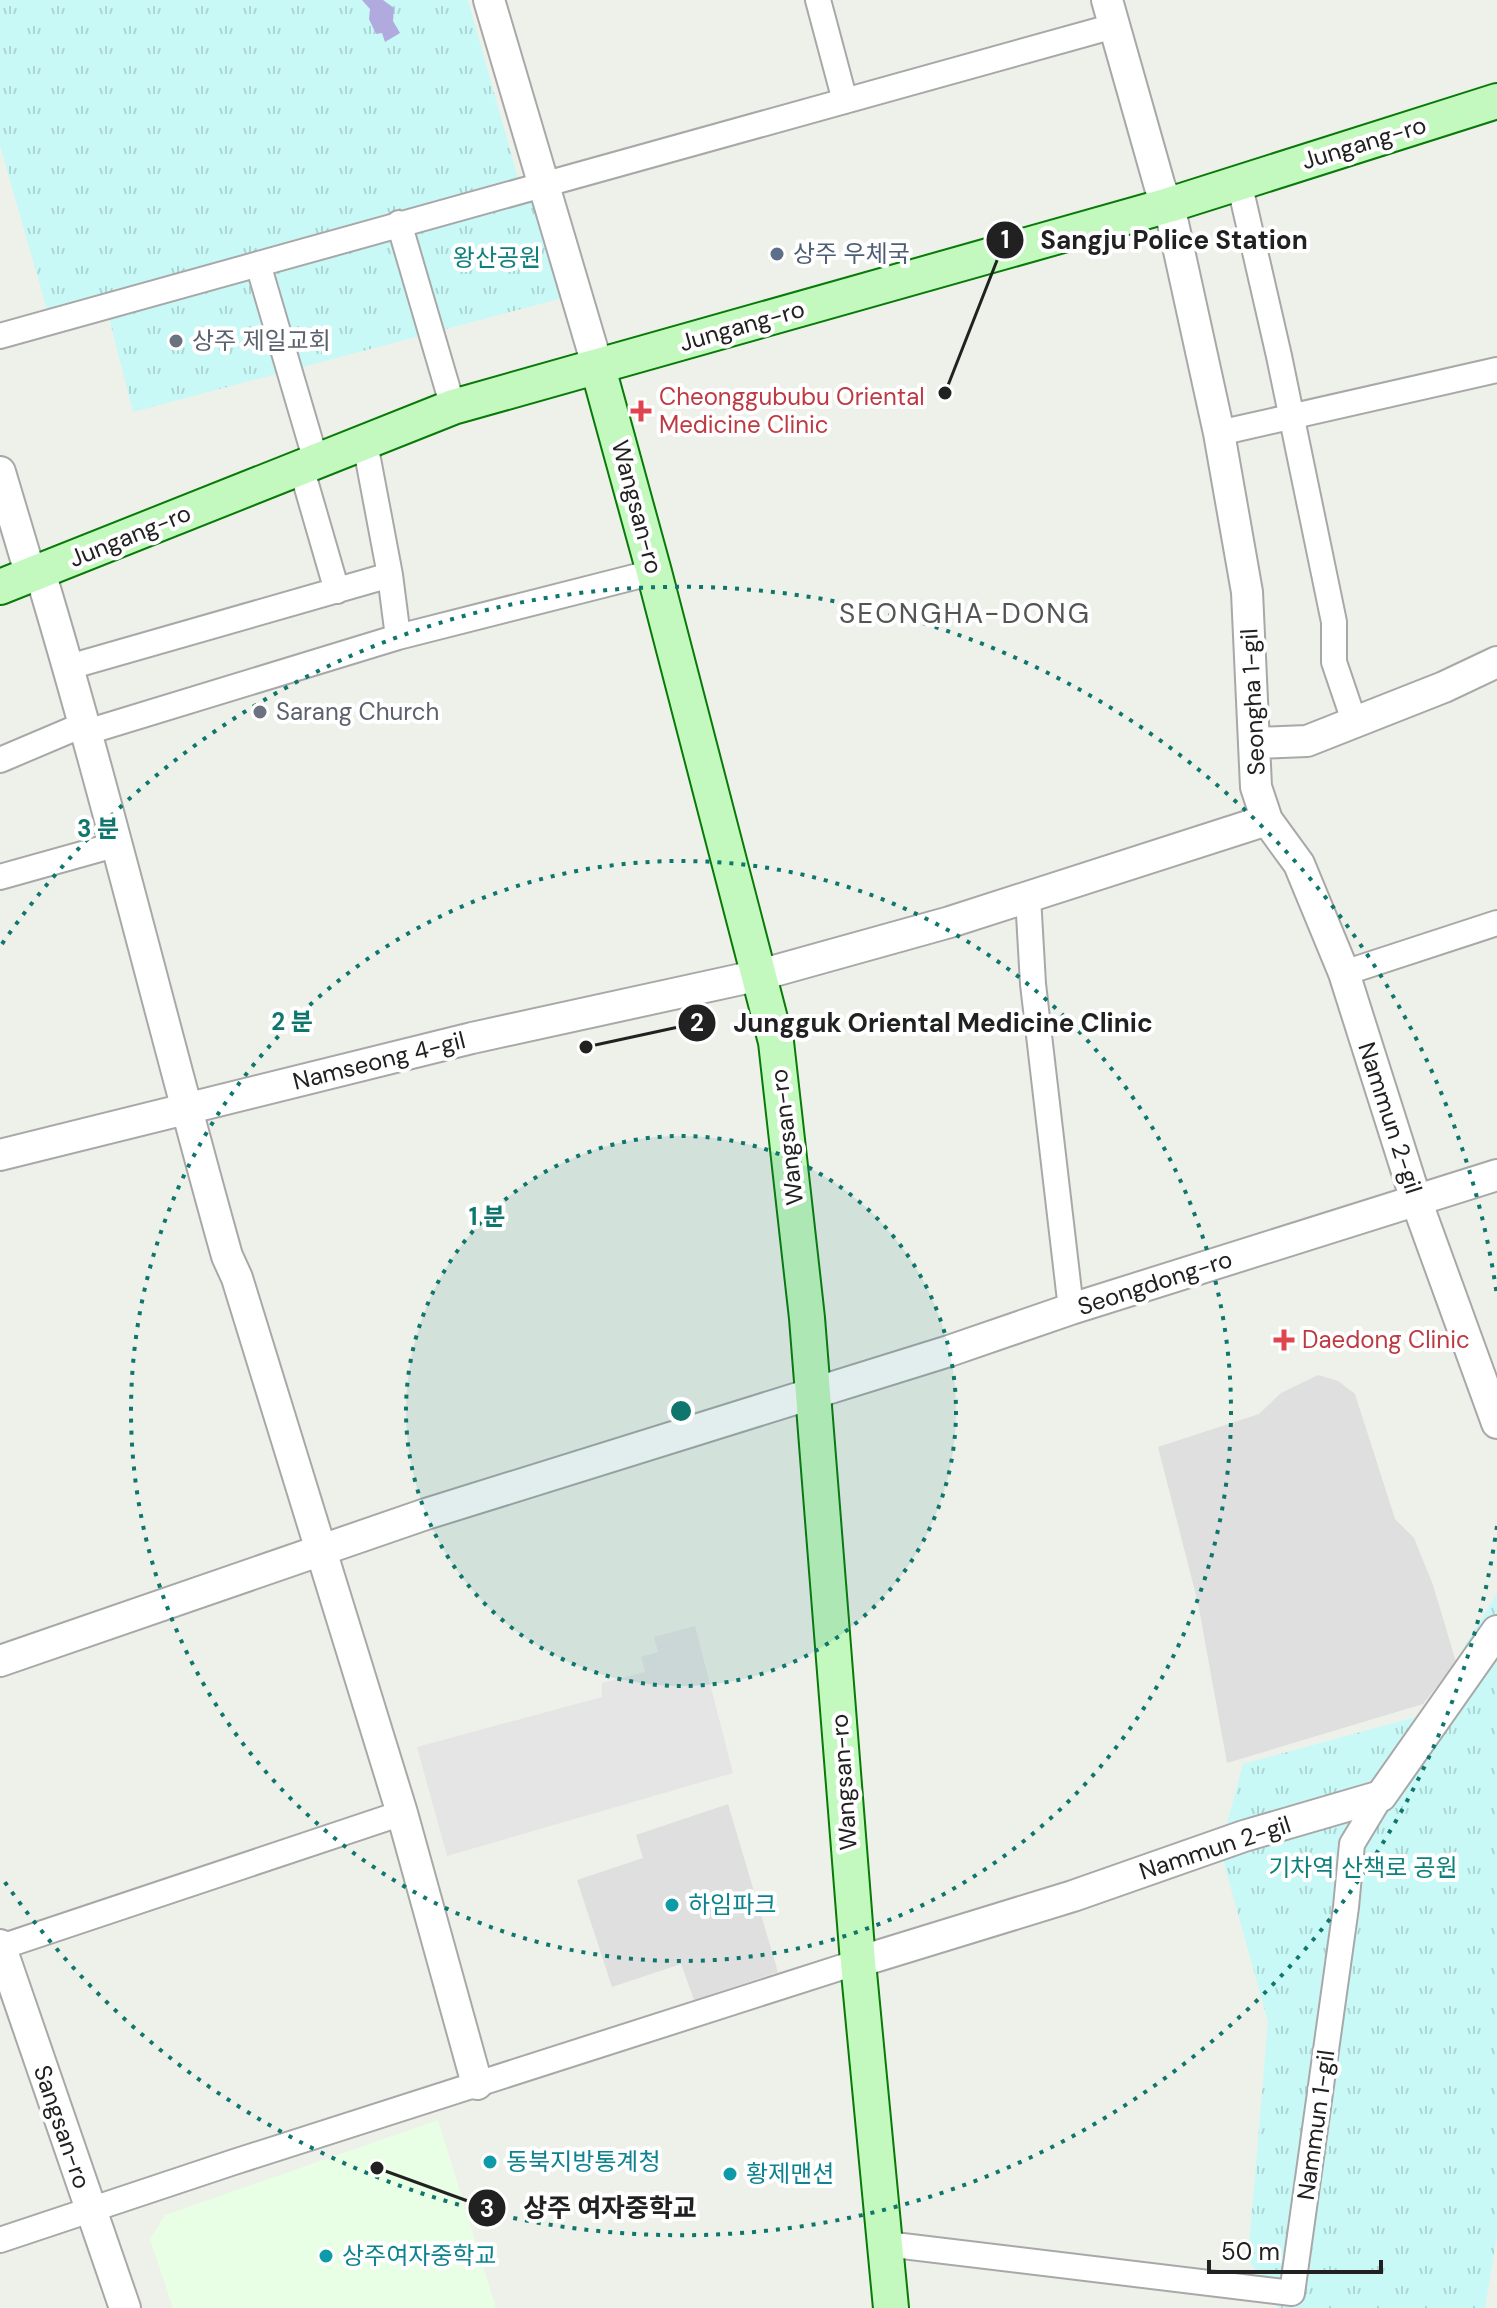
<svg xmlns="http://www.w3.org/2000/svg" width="1497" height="2308" viewBox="0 0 1497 2308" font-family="'DM Sans','Noto Sans KR',sans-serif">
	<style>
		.residential { fill: #dfdfdf }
		.education { fill: #e8fee5 }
		.park { fill: url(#park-tufts) }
		.parking { fill: #e5e5e5 }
		.water { fill: #b0aade }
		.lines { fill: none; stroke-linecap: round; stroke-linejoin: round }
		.minor-casing { stroke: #a8a8a8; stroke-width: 28 }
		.tertiary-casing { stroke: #a8a8a8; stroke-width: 34 }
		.secondary-casing { stroke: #087a07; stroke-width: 38 }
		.minor { stroke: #fff; stroke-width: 24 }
		.tertiary { stroke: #fff; stroke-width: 30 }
		.secondary { stroke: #c3f9bf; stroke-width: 34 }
		.ring { fill: none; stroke: #0f766e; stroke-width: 4; stroke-dasharray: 4 8 }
		.service-dot { fill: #5c6f8a; stroke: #fff; stroke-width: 3 }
		.worship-dot { fill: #6b7280; stroke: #fff; stroke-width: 3 }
		.health-dot { fill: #e0444e; stroke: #fff; stroke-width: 3 }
		.culture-dot { fill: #0f9aa8; stroke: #fff; stroke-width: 3 }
		.labels { text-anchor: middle; stroke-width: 8; stroke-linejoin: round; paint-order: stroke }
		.street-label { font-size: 24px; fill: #212121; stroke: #fff }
		.service-label { font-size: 24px; fill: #4e5e75; stroke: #fff; text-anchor: start }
		.park-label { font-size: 24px; fill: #0e817d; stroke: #fff }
		.worship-label { font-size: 24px; fill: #5b616d; stroke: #fff; text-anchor: start }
		.health-label { font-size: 24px; fill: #be3a42; stroke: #fff; text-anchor: start }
		.culture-label { font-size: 24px; fill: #0d838f; stroke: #fff; text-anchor: start }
		.quarter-label { font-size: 28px; letter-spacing: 2px; fill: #545454; stroke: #fff }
		.centre { fill: #0f766e; stroke: #fff; stroke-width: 4 }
		.ring-label { font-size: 24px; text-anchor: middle; font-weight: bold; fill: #0f766e; stroke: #fff; stroke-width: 8; stroke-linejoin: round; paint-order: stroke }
		.leader { fill: none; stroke: #212121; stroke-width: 3 }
		.callout-dot { fill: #212121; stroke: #fff; stroke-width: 3 }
		.mark-label { font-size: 24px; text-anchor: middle; font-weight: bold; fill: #fff }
		.callout-label { font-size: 26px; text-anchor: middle; font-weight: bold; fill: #212121; stroke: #fff; stroke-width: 8; stroke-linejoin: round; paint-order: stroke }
	</style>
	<defs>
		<pattern id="park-tufts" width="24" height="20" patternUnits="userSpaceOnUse" patternTransform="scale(2)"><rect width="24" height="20" fill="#c8f9f7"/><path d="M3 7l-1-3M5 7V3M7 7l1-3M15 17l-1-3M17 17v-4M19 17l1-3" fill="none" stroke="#acd5d3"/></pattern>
	</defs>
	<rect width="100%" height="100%" fill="#edf1e9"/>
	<path class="residential" d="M1318 1375 1338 1381 1355 1394 1395 1519 1414 1538 1433 1585 1456 1662 1423 1704 1227 1763 1198 1603 1158 1447 1259 1414 1281 1393Z
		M728 1804 778 1972 694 2000 681 1964 612 1987 577 1880 643 1858 636 1835Z"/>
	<path class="education" d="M438 2120 496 2308H173L150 2239 165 2215Z"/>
	<path class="park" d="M0 0H468L518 178 48 313 0 146Z
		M538 190 570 296 133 412 107 310Z
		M1497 1593V2235L1485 2308H1278L1248 2258 1268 2022 1220 1849 1243 1764 1423 1715Z"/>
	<path class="parking" d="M695 1626 733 1773 447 1856 417 1747 602 1697V1683L645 1672 641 1657 658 1652 654 1637Z"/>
	<path class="water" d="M362 0H383L394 8 393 21 400 33 385 42 382 33 376 34 369 19 370 9Z"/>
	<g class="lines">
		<defs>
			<path id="minor" d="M818 0 845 101
				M1239 182 1279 356 1334 622V662L1355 724
				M399 223 453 407
				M258 264 316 461
				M0 336 1114 26
				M1219 433 1497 370
				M365 443 390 575 398 637
				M301 467 337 591
				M69 667 390 575
				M87 732 398 637 654 572
				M0 760 85 724
				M0 877 118 844
				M1028 897 1033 984 1071 1309
				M1344 973 1497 923
				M1 1947 402 1813
				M0 2240 234 2162 858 1962
				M886 2244 1292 2293 1346 1907 1352 1844 1381 1796"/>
			<path id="tertiary" d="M489 0 598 368
				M1107 0 1160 187 1169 205 1219 433 1247 592 1256 787 1267 820 1299 864 1344 973 1416 1200 1497 1423
				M0 472 31 576
				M40 572C108 798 163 1028 227 1256L237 1278 402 1813 477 2084
				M1256 743 1307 741 1444 687 1497 662
				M0 1155 472 1038 760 975 950 922 1267 820
				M0 1661 426 1514 949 1351 1071 1309 1497 1175
				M0 1945 125 2308
				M858 1962 1073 1896 1244 1836 1381 1796 1497 1631"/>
			<path id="secondary" d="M598 368 654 572 776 1042 807 1318 858 1962 891 2308
				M0 587 453 407 1169 205 1497 101"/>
		</defs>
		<use href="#minor" class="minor-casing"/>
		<use href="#tertiary" class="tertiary-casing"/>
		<use href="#secondary" class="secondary-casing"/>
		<use href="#minor" class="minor"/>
		<use href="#tertiary" class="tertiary"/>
		<use href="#secondary" class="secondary"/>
	</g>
	<circle cx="681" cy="1411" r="275" fill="#0f766e" fill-opacity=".12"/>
	<g class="ring">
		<circle cx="681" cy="1411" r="275"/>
		<circle cx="681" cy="1411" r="550"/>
		<path d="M1497 1526A824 824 0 0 1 2 1878M2 944A824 824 0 0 1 1497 1296"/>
	</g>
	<circle class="service-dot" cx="777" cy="254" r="8"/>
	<g class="worship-dot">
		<circle cx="176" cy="341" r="8"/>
		<circle cx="260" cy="712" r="8"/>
	</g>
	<g class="health-dot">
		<path d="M637 399h8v8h8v8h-8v8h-8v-8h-8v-8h8z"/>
		<path d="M1280 1328h8v8h8v8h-8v8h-8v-8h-8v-8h8z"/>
	</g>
	<g class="culture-dot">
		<circle cx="672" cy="1905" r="8"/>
		<circle cx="490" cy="2162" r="8"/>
		<circle cx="730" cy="2174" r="8"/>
		<circle cx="326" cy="2256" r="8"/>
	</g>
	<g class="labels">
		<g class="street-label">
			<text transform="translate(1364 143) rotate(-17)" y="8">Jungang-ro</text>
			<text transform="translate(742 326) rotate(-16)" y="8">Jungang-ro</text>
			<text transform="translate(637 507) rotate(75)" y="8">Wangsan-ro</text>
			<text transform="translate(130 536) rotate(-22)" y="8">Jungang-ro</text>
			<text transform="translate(1253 702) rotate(-93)" y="8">Seongha 1-gil</text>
			<text transform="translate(379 1061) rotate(-14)" y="8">Namseong 4-gil</text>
			<text transform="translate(1390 1118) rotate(72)" y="8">Nammun 2-gil</text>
			<text transform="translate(787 1137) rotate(-97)" y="8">Wangsan-ro</text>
			<text transform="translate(1155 1283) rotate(-18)" y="8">Seongdong-ro</text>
			<text transform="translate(844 1782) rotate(-94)" y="8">Wangsan-ro</text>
			<text transform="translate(1215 1848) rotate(-18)" y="8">Nammun 2-gil</text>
			<text transform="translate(1316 2125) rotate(-82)" y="8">Nammun 1-gil</text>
			<text transform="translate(62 2127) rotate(71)" y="8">Sangsan-ro</text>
		</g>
		<g class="service-label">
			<text x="793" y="262">상주 우체국</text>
		</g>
		<g class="park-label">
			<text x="497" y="266">왕산공원</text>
			<text x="1363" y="1876">기차역 산책로 공원</text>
		</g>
		<g class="worship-label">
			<text x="192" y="349">상주 제일교회</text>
			<text x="276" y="720">Sarang Church</text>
		</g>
		<g class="health-label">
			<text x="659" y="405">Cheonggububu Oriental<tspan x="659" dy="28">Medicine Clinic</tspan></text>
			<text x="1302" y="1348">Daedong Clinic</text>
		</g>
		<g class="culture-label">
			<text x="688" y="1913">하임파크</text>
			<text x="506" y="2170">동북지방통계청</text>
			<text x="746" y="2182">황제맨션</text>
			<text x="342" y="2264">상주여자중학교</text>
		</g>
		<g class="quarter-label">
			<text x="965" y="623">SEONGHA-DONG</text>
		</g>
	</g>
	<circle cx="681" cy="1411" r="12" class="centre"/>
	<g class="ring-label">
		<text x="98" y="837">3 분</text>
		<text x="292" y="1030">2 분</text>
		<text x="487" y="1225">1 분</text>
	</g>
	<path class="leader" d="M945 393L1005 240M586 1047L697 1023M377 2168L487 2208"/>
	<g class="callout-dot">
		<circle cx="945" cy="393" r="8"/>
		<circle cx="586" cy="1047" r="8"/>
		<circle cx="377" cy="2168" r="8"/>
		<circle cx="1005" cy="240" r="20"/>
		<circle cx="697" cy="1023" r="20"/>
		<circle cx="487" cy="2208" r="20"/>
	</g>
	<g class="mark-label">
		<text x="1005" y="248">1</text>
		<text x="697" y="1031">2</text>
		<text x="487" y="2217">3</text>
	</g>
	<g class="callout-label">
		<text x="1174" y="249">Sangju Police Station</text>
		<text x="943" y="1032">Jungguk Oriental Medicine Clinic</text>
		<text x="610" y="2217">상주 여자중학교</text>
	</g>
	<path d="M1209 2260v12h172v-12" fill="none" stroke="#212121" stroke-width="4"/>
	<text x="1221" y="2260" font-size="24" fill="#212121" stroke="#ffffff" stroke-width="6" paint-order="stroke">50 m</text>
</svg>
